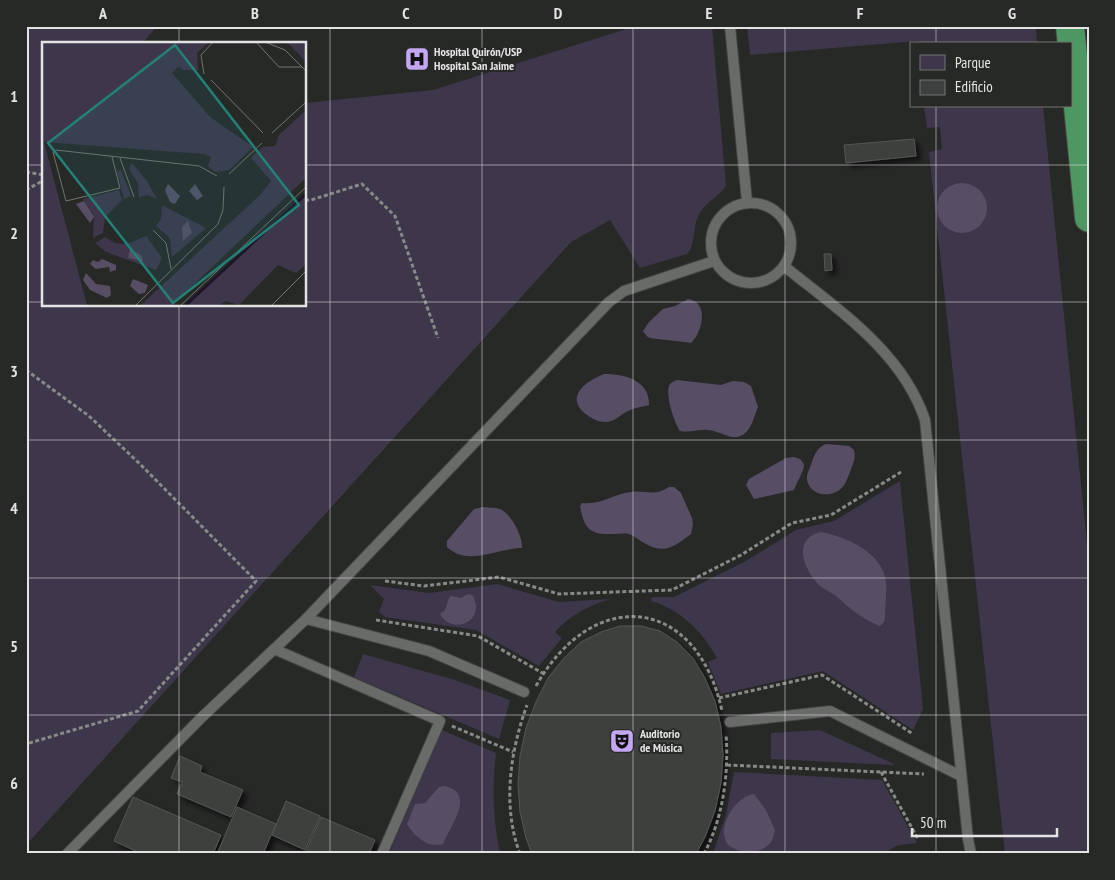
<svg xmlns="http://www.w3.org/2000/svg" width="1115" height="880" viewBox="0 0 1115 880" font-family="'PT Sans Narrow',sans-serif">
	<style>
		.green { fill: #3e364b }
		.forest { fill: #574e66 }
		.building { fill: #3d403e; stroke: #545654; filter: url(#shadow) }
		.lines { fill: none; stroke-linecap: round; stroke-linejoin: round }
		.lane-casing { stroke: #434443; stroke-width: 12 }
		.highway-casing { stroke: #434443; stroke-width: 30 }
		.path { stroke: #888a88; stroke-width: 3; stroke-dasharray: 4 2.5; stroke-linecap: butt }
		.lane { stroke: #696b69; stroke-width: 10 }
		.highway { stroke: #4d9762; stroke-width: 28 }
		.grid { fill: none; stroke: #e3e4e3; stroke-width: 1; stroke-opacity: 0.55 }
		.labels { text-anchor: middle; stroke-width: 4; stroke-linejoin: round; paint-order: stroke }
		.poi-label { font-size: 12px; font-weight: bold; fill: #e3e4e3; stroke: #272927; text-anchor: start }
		.inset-river { fill: none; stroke: #1d1429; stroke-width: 2.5 }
		.inset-road { fill: none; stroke: #727472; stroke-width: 1 }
		.view { fill: #24817a; fill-opacity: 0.15; stroke: #24817a; stroke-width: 2.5 }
		.inset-edge { fill: none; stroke: #e3e4e3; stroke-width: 2.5 }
		.neatline { fill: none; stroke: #e3e4e3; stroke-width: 2 }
		.grid-label { font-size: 16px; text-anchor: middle; font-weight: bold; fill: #e3e4e3 }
	</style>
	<defs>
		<filter id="shadow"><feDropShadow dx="4.5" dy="4.5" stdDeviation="2.5" flood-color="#0009"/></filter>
	</defs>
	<rect width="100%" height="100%" fill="#272927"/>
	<path class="green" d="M26 26H157L142 44H44V305H305V103L433 90 636 26H712L726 186C718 198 704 202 698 217 693 228 695 247 687 254L640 268 610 220 571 242 26 845Z
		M747 26H1036L1037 44H917V41L750 55Z
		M924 106H1043L1089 564V854H1005L929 152 942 149 940 127 927 128Z
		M900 481 923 709 913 730 823 671 721 694 708 662 717 658C702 631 681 610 651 601L652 597H674L746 561 796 530 834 521Z
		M497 584 559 602 610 599C588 606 570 615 555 632L562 638 539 666 476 630 385 617 379 612 384 599 370 585 429 593Z
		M363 654 455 680 510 700 499 739 354 677Z
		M442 730 496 753C492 788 493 820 500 854H389Z
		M820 730 894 764 893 765 771 759V733Z
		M734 772 882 780 917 843C905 845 894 843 886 854H713L726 815Z"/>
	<path class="forest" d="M937 208a25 25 0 1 1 50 0a25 25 0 1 1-50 0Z
		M688 299C710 302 702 333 691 343 683 341 650 339 648 337 646 336 644 332 643 331L649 322 663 309 675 306Z
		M604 374C624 374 650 380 649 405 641 407 633 408 626 412 619 416 614 422 605 422 598 422 593 419 587 415 564 398 584 382 604 374Z
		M677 380 721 385 733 381 744 382 751 386 758 407C753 419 750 439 732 437 724 435 717 431 708 430 699 429 690 433 680 431 675 424 664 393 670 384 672 382 674 381 677 380Z
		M826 444 849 446 854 450C856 459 853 464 850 472 847 479 845 487 838 491 826 498 810 494 807 480 806 475 809 470 811 465 814 456 816 448 826 444Z
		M794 457 800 459 804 464C804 472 797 481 794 490L754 499 746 485 749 479 786 458Z
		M669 487H674L681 493 692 518 693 525 691 534C676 545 666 555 646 544 640 541 635 536 629 534 624 533 618 534 613 534 590 535 584 529 580 506L582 503C602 505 613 494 631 492 647 490 654 497 669 487Z
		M483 507C489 508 495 507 500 509 511 513 523 537 522 548 497 548 468 567 447 547V541L474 509Z
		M821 532C847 537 883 553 886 582 887 594 885 606 885 618L884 622 880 626C862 619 850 609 836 596 832 593 827 591 823 588 812 581 799 558 804 545 807 537 813 534 821 532Z
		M470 594 473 596C474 600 477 604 476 608 474 628 448 630 440 614L445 610 449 598 451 596 461 598 466 595Z
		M444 786C477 792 450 827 443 844 428 849 414 836 407 824L415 804 425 803 439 787Z
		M754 794 766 810 775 830C774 834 773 839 771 842 760 856 739 854 727 844 725 839 723 834 724 829 726 814 739 796 754 794Z"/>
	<path class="building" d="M914 139 916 156 846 163 844 145Z
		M824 254H831L832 270 825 271Z
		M620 626H641L660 631 677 642 693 658 705 678 715 701 721 727 723 755 721 783 715 811 705 837 696 854H532L526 838 520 812 518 784 520 756 526 728 536 702 548 678 564 658 581 642 601 632Z
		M180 756 202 766 200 772 243 790 231 817 177 794 182 782 171 778Z
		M133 797 221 835 213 854H142L114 841Z
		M286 801 320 816 305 850 272 835Z
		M237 807 276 824 263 854H217Z
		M321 817 375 840 369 854H305Z"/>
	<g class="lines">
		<defs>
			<path id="lane" d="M730 26 747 202
				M711 243a40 40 0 1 1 80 0a40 40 0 1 1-80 0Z
				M784 266C838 310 902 351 925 420L968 839 971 854
				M306 619 429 651 524 692
				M274 649 440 721 382 854
				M730 722 830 711 961 776
				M67 854 201 718 306 619 609 302 624 291 714 261"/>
			<path id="highway" d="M1070 26 1089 218"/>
		</defs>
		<use href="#lane" class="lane-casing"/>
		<use href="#highway" class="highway-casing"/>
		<path class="path" d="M26 172 44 175
			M26 190 44 180
			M305 200H311L362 184 395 216 438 338
			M26 370 89 416 140 464 256 581 138 711 26 744
			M385 581 424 586 499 577 559 594 672 590 741 555 792 523 831 515 901 472
			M376 620 478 636 544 674
			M536 686C593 585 697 595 722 711
			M719 698 822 675 913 734
			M452 726 513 752
			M727 765 924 774
			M881 772 918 839
			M520 854C502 806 510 752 527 705
			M704 854C723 818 729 774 726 734"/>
		<use href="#lane" class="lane"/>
		<use href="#highway" class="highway"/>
	</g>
	<path class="grid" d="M179 26V44M330 26V854M482 26V854M633 26V854M785 26V854M936 26V44M936 106V854M26 165H44M305 165H1089M26 302H44M305 302H1089M179 305V854M26 440H1089M26 578H1089M26 715H1089"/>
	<defs>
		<symbol id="hospital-square" viewBox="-11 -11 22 22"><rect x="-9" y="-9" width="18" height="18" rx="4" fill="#c4a7f1" stroke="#272927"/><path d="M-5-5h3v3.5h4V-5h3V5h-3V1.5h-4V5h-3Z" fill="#111"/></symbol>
		<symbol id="theatre-square" viewBox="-11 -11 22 22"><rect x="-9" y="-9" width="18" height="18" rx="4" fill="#c4a7f1" stroke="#272927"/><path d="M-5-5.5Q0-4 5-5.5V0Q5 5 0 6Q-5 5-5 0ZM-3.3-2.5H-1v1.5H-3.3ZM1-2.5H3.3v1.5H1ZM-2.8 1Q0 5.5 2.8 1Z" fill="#111"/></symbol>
	</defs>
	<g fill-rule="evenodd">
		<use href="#hospital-square" x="403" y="45" width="28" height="28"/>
		<use href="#theatre-square" x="608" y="727" width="28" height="28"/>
	</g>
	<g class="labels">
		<g class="poi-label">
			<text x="434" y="56">Hospital Quirón/USP<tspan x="434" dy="14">Hospital San Jaime</tspan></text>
			<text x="640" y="738">Auditorio<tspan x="640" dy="14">de Música</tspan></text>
		</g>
	</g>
	<g transform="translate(42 42)">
		<rect width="264" height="264" fill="#272927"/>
		<path d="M0 0H167L155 11 156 28H141L137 24 130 31 168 75 211 105 187 128 173 130 166 124 169 115 162 112 2 100 45 263H0ZM235 0H264V20L247 2ZM264 68V136L130 263H99L219 152 229 139 209 116 220 105 233 104 237 93ZM90 121 105 139 115 157 106 153 97 155 96 141 87 127ZM79 128 89 154 82 157 75 129ZM77 148 80 158 63 175 61 191 51 196 52 175 41 157ZM264 153V222L254 231 236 223 197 263 184 259 177 263H145ZM120 163 164 186 130 215 128 196 114 184 119 177ZM104 194 120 216 114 228 64 210 53 201 63 195 73 201 85 202Z" fill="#3e364b"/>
		<path d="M126 142 138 154 133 162 128 160 123 148ZM153 142 161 154 155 158 147 149ZM42 159 52 175 48 181 34 162ZM146 179 150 191 141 199 140 185ZM88 207 99 213 101 219 86 216ZM60 217 74 223V228L68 230 67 225 54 227 48 222 51 218 56 220ZM44 231 54 242 68 244 69 253 65 256 48 248 41 238ZM91 237 106 243 103 251 97 252 88 244Z" fill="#574e66"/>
		<path class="inset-river" d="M144 263 264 152"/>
		<path class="inset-road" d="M214 0 237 25H260M223 0 243 8 264 29M162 32 159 13 171 0M169 38 221 91M230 91 264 60M70 115 78 146 24 159 11 110 14 108 157 124 175 134M78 116 92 155M187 132 220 101M111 188 124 201 129 227M94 263 176 182 181 168 182 145M139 263 264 145M230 263 264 229"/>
		<path class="view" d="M133 3 257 163 131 261 6 101Z"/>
		<rect width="264" height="264" class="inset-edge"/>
	</g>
	<rect width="1115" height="880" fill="none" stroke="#272927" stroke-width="55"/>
	<rect x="910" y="42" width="162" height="65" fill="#272927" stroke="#727472"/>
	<rect x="920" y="55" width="25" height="15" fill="#3e364b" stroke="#727472"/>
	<text x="955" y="68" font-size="15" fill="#e3e4e3">Parque</text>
	<rect x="920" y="80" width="25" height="15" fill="#3d403e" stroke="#727472"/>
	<text x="955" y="92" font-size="15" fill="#e3e4e3">Edificio</text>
	<path d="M912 828v8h145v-8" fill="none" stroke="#e3e4e3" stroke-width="2.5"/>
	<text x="920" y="828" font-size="15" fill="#e3e4e3" stroke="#272927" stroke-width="4" paint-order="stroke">50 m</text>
	<rect x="28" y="28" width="1060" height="824" class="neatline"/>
	<g class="grid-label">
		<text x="103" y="19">A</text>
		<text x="255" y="19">B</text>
		<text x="406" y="19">C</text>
		<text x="558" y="19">D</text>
		<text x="709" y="19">E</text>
		<text x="860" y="19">F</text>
		<text x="1012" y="19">G</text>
		<text x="14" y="102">1</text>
		<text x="14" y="239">2</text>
		<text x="14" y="377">3</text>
		<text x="14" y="514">4</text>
		<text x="14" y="652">5</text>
		<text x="14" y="789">6</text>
	</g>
</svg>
